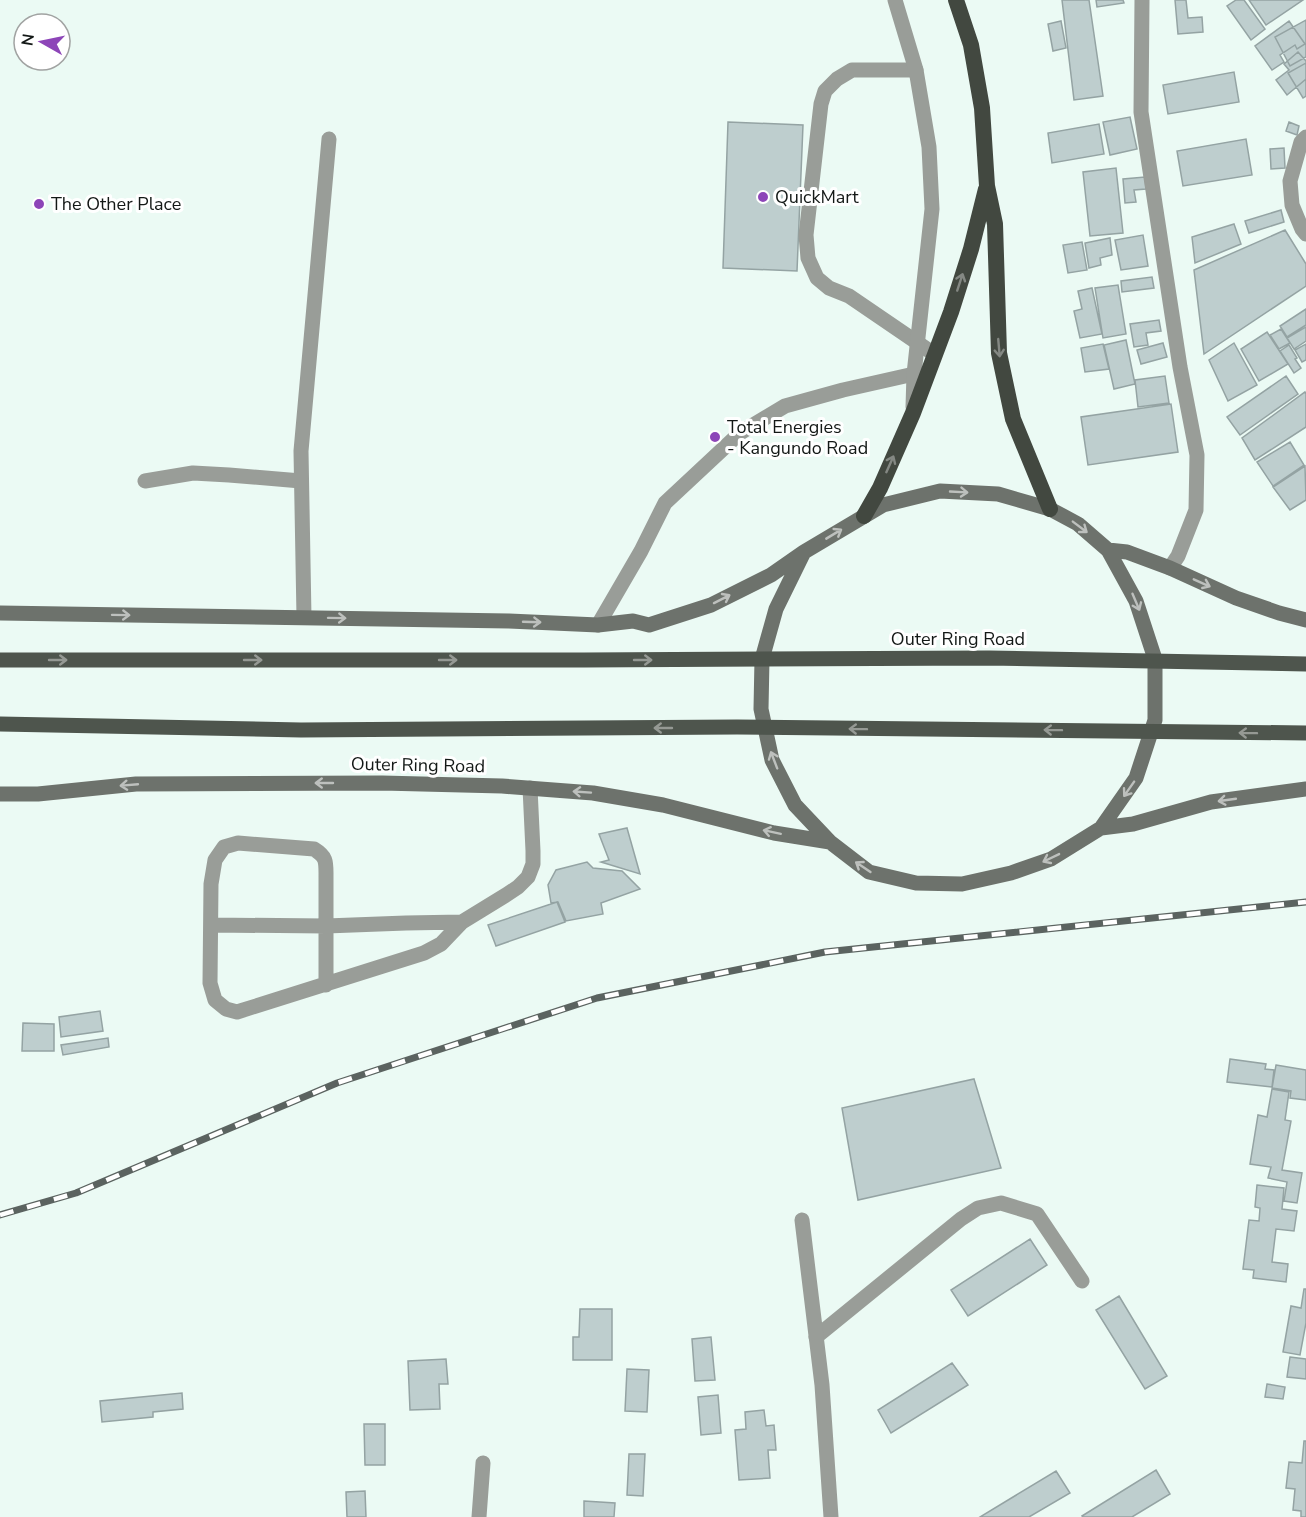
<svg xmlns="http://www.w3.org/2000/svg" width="1306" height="1517" viewBox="0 0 1306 1517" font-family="'Nunito Sans',sans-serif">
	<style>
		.building { fill: #becece; stroke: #94a3a3; stroke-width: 1.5 }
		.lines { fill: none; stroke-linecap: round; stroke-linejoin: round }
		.service { stroke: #999d98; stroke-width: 15 }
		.minor { stroke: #999d98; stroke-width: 15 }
		.secondary { stroke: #6d726c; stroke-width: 15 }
		.trunk { stroke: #424840; stroke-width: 16 }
		.rail-casing { stroke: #5b6360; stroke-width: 7 }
		.rail { stroke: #fff; stroke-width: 4.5; stroke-dasharray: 14; stroke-linecap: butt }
		.primary-bridge { stroke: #4e554d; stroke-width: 15 }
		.oneway { stroke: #848883 }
		.oneway2 { stroke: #bdc0bd }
		.oneway3 { stroke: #959994 }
		.poi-dot { fill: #8d45b8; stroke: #fff; stroke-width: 2 }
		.labels { text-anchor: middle; stroke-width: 6; stroke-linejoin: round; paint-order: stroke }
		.poi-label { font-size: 18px; fill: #131816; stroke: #fff; text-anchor: start }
		.street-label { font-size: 18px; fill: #131816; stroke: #fff }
	</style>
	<rect width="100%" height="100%" fill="#ebfaf4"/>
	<path class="building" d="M1062 0H1089L1103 96 1074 100Z
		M1096 0H1123L1124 3 1097 7Z
		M1175 0H1186L1188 18 1202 17 1203 32 1178 34Z
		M1236 0H1244L1265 29 1251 40 1227 6Z
		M1249 0H1303L1266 25Z
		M1306 20V57L1290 66 1275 37Z
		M1061 21 1066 48 1053 51 1048 24Z
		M1289 21 1305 44 1297 49 1295 45 1280 55 1284 62 1272 70 1255 46Z
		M1298 52 1306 61V79L1287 95 1276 80 1289 70 1284 64Z
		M1306 63V96L1303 98 1288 73Z
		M1234 72 1239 102 1168 114 1163 85Z
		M1130 117 1137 149 1110 155 1103 122Z
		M728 122 803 125 797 271 723 268Z
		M1289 122 1299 126 1297 135 1286 131Z
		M1099 124 1104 154 1052 163 1048 133Z
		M1246 139 1252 175 1183 186 1177 151Z
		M1284 148 1285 168 1271 169 1270 149Z
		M1116 168 1123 233 1090 236 1083 172Z
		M1145 177 1146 189 1134 190 1136 202 1125 203 1123 179Z
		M1281 210 1284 222 1249 233 1245 221Z
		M1234 224 1241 244 1195 263 1192 237Z
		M1285 230 1306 264V286L1204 354 1194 270Z
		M1143 235 1148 266 1121 270 1115 240Z
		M1110 238 1112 255 1100 258 1101 265 1089 268 1085 243Z
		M1082 242 1087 270 1068 273 1063 245Z
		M1152 277 1154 288 1122 292 1121 281Z
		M1118 285 1126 334 1103 338 1095 288Z
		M1092 288 1102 334 1080 338 1074 311 1082 309 1078 291Z
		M1306 309V325L1287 337 1280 326Z
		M1159 320 1161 331 1146 333 1148 345 1134 347 1130 324Z
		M1306 327V341L1294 349 1287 338Z
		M1281 329 1290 343 1279 349 1270 335Z
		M1267 332 1288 364 1259 381 1241 349Z
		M1126 340 1135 384 1114 389 1104 345Z
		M1163 343 1167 357 1141 364 1137 350Z
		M1234 343 1257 385 1228 401 1209 360Z
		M1103 344 1109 369 1085 372 1081 348Z
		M1306 344V360L1302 362 1295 350Z
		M1289 345 1297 358 1295 359 1301 368 1294 373 1280 351Z
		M1165 376 1169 403 1138 407 1135 380Z
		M1286 376 1298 394 1240 435 1227 417Z
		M1305 392 1306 394V427L1255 460 1242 438Z
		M1171 404 1178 452 1088 465 1081 417Z
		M1290 442 1304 465 1273 486 1257 462Z
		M1305 466 1306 500 1290 510 1273 487Z
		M627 828 640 874 601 862 609 860 599 834Z
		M587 862 593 868 622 871 640 889 601 903 603 914 566 921 558 902 551 903 548 885 556 870Z
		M557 902 565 922 496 946 488 925Z
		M100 1011 103 1031 61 1037 59 1017Z
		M23 1023 54 1024V1051H22Z
		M108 1038 109 1047 63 1055 61 1045Z
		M1230 1059 1266 1064 1265 1069 1274 1070 1272 1087 1227 1082Z
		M1276 1065 1306 1070V1100L1290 1098 1291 1091 1272 1088Z
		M974 1079 1001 1168 858 1200 842 1108Z
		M1272 1089 1289 1092 1285 1120 1291 1121 1282 1170 1302 1173 1297 1203 1284 1201 1287 1182 1268 1178 1271 1167 1250 1164 1258 1115 1267 1117Z
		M1257 1185 1284 1188 1282 1209 1297 1211 1294 1231 1276 1229 1272 1262 1288 1264 1286 1282 1253 1278 1254 1270 1243 1269 1249 1220 1259 1221 1260 1208 1255 1207Z
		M1030 1239 1047 1265 968 1316 951 1290Z
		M1304 1289H1306V1323L1300 1355 1283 1352 1291 1306 1301 1308Z
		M1119 1296 1167 1376 1145 1389 1096 1310Z
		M580 1309H612V1360H573V1337H579Z
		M711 1337 715 1380 695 1381 692 1339Z
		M1290 1357 1306 1359V1379L1287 1377Z
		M446 1359 448 1384H439L440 1409 410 1410 408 1361Z
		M952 1363 968 1385 891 1433 878 1410Z
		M627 1369 649 1370 647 1412 625 1411Z
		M1267 1384 1285 1387 1283 1399 1265 1397Z
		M182 1393 183 1409 153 1412V1417L102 1422 100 1401Z
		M718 1395 721 1433 701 1435 698 1397Z
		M764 1410 766 1426 774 1425 776 1450H768L770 1478 739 1480 735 1430 746 1429 745 1412Z
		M364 1424H385V1465H365Z
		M1304 1441H1306V1517H1301V1511L1293 1510 1295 1489 1286 1488 1289 1462 1302 1463Z
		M629 1454H645L643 1496 627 1495Z
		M1156 1470 1170 1494 1132 1517H1083L1082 1516Z
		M1056 1471 1070 1493 1029 1517H980Z
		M365 1491 366 1517H347L346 1492Z
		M584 1501 615 1503 614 1517H584Z"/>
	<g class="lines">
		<path class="service" d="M916 70H852L837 79 825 91 821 104 806 235 808 258 817 278 829 288 849 296 934 354
			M145 481 193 473 229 475 301 481
			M304 617 301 451 329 139
			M598 625 641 551 665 503 740 433 785 406 843 390 914 374 925 375
			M211 925 326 926 406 923 462 922 506 895 518 887 528 877 533 864V851L530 788
			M326 985V877C326 862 327 857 314 849L238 843 224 847 215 860 211 884 210 983 215 1000 226 1009 237 1012 424 953 441 944 462 922
			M816 1337 961 1219 978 1208 1001 1203 1037 1214 1082 1281"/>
		<path class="minor" d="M895 0 916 70 929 147 932 209 914 374 913 407
			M1142 0 1141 112 1180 367 1197 455 1196 510 1178 556 1170 568
			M1306 137 1301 142 1290 181 1292 205 1302 229 1306 234
			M802 1220 822 1385 831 1517
			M479 1517 483 1463"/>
		<path class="secondary" d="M1108 550 1127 552 1170 568 1236 598 1279 613 1306 620
			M0 613 509 621 598 625 633 621 649 625 711 605 771 575 804 552 883 505 940 491 998 494 1050 509 1078 524 1108 550 1136 601 1155 659V720L1136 778 1101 828 1051 859 1011 873 962 884 916 883 869 872 830 842 795 805 772 760 761 709 762 659 776 609 804 552
			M0 794H38L136 784 382 783 502 786 593 793 663 805 774 833 830 842
			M1101 828 1133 824 1211 802 1306 789"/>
		<path class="trunk" d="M956 0 971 45 982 108 987 186 995 224 999 353 1013 419 1050 509
			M864 516 880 488 913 413 951 312 971 249 986 189"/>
		<defs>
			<path id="rail" d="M0 1215 76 1193 337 1083 597 998 825 952 1306 902"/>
		</defs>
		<use href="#rail" class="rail-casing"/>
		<use href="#rail" class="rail"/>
		<path class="primary-bridge" d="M0 660H584L989 658 1306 664
			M0 724 301 730 737 727 1306 733"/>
	</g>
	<defs><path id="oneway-shaft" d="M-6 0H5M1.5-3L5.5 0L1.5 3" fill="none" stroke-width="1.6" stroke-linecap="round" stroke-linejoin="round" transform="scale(1.5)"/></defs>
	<g class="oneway">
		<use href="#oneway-shaft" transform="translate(960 282) rotate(-72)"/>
		<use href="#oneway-shaft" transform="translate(999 348) rotate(85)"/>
		<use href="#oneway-shaft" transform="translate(890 464) rotate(-66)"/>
	</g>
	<g class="oneway2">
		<use href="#oneway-shaft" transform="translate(959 492) rotate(3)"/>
		<use href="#oneway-shaft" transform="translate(1080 527) rotate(37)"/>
		<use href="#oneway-shaft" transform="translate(834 534) rotate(-31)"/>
		<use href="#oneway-shaft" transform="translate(1202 583) rotate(24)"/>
		<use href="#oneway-shaft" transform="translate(722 599) rotate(-27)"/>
		<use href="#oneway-shaft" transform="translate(1136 602) rotate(67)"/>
		<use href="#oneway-shaft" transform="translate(121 615) rotate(1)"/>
		<use href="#oneway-shaft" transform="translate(337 618) rotate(1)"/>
		<use href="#oneway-shaft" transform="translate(532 622) rotate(2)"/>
		<use href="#oneway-shaft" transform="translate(774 760) rotate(-111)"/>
		<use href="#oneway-shaft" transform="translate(324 783) rotate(180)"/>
		<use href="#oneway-shaft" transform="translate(129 785) rotate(175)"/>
		<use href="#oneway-shaft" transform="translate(1129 789) rotate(125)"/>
		<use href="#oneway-shaft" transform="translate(582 792) rotate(-176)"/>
		<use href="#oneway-shaft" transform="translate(1227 800) rotate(172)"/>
		<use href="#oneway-shaft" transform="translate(772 832) rotate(-168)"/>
		<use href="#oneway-shaft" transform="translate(1051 858) rotate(154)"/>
		<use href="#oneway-shaft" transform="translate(863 867) rotate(-146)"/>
	</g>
	<g class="oneway3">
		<use href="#oneway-shaft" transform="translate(58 660)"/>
		<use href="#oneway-shaft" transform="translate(253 660)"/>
		<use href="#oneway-shaft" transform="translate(448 660)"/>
		<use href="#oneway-shaft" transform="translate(643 660)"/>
		<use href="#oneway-shaft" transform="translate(663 728) rotate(180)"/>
		<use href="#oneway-shaft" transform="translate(858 729) rotate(-179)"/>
		<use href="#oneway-shaft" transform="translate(1053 730) rotate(-179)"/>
		<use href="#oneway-shaft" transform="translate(1248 733) rotate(-179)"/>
	</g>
	<g class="poi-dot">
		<circle cx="763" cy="197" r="6"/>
		<circle cx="39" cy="204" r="6"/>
		<circle cx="715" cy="437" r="6"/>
	</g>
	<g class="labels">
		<g class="poi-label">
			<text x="775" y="203">QuickMart</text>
			<text x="51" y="210">The Other Place</text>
			<text x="727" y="433">Total Energies<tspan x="727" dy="21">- Kangundo Road</tspan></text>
		</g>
		<g class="street-label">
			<text x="958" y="645">Outer Ring Road</text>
			<text transform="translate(418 765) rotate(1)" y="6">Outer Ring Road</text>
		</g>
	</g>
	<g transform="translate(42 42) rotate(279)"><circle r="28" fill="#ffffff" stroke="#a1a3a2" stroke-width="1.5"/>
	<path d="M0-4.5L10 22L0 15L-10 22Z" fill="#8d45b8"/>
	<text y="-9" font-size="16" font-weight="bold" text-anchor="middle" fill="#131816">N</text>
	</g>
</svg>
